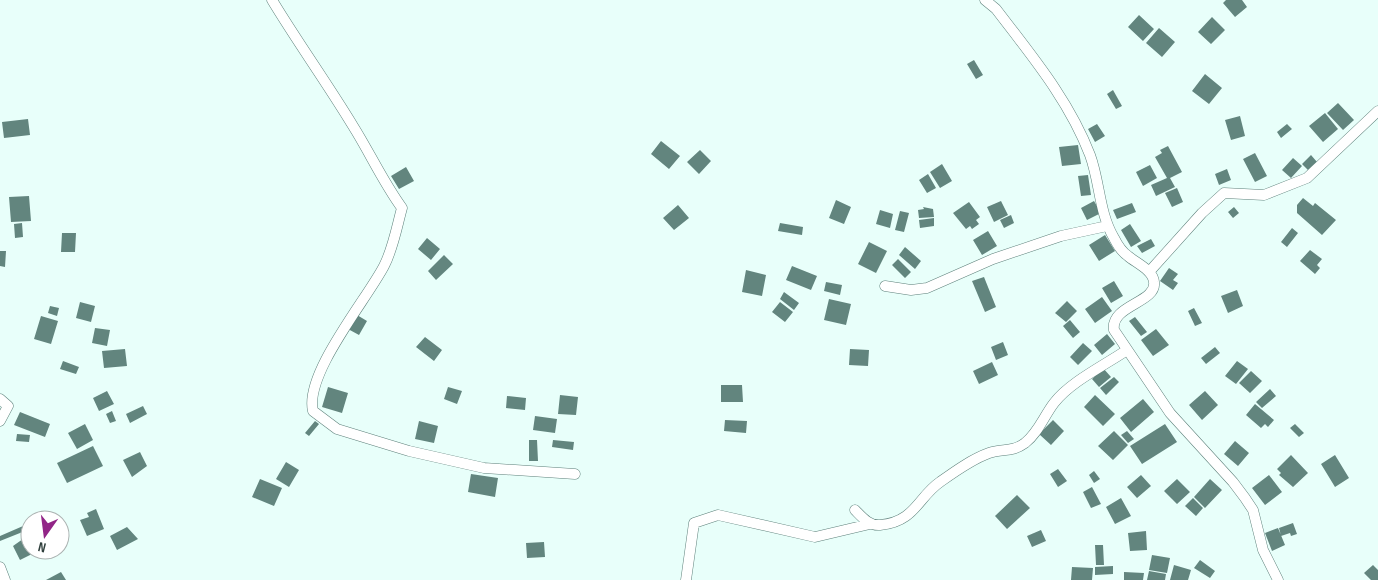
<svg xmlns="http://www.w3.org/2000/svg" width="1378" height="580" viewBox="0 0 1378 580" font-family="'Sofia Sans Condensed',sans-serif">
	<style>
		.building { fill: #62857e }
		.lines { fill: none; stroke-linecap: round; stroke-linejoin: round }
		.street-casing { stroke: #5e817b; stroke-width: 11 }
		.street { stroke: #fff; stroke-width: 10 }
	</style>
	<rect width="100%" height="100%" fill="#e8fffa"/>
	<path class="building" d="M1226 0H1242L1247 7 1235 17 1223 3Z
		M1139 15 1154 29 1143 41 1128 27Z
		M1212 17 1225 30 1211 44 1198 32Z
		M1159 28 1175 42 1162 57 1146 43Z
		M974 60 983 75 976 79 967 64Z
		M1205 74 1222 88 1209 104 1192 91Z
		M1113 90 1122 106 1116 109 1107 94Z
		M1338 103 1354 120 1343 130 1327 113Z
		M1325 113 1338 129 1323 142 1309 126Z
		M1240 116 1245 136 1231 140 1225 120Z
		M28 119 30 135 4 138 2 122Z
		M1097 124 1105 136 1095 142 1088 129Z
		M1287 124 1292 129 1281 138 1277 132Z
		M661 141 680 156 669 169 651 154Z
		M1078 145 1081 164 1062 166 1059 147Z
		M1168 146 1182 172 1170 178 1175 187 1156 196 1151 185 1167 178 1155 157 1162 153 1160 150Z
		M700 150 711 161 699 174 687 162Z
		M1255 153 1267 176 1255 182 1243 159Z
		M1311 155 1317 162 1308 170 1302 164Z
		M1293 158 1302 166 1291 178 1282 170Z
		M942 164 952 181 940 188 930 172Z
		M1150 165 1157 178 1143 186 1136 172Z
		M406 167 414 181 399 189 391 176Z
		M1227 169 1231 180 1219 185 1215 174Z
		M928 174 936 188 927 193 919 180Z
		M1088 175 1091 195 1081 196 1078 176Z
		M1177 188 1183 202 1172 207 1165 193Z
		M29 196 31 221 11 222 9 197Z
		M1303 198 1313 206 1315 203 1336 220 1322 235 1297 213V205Z
		M836 200 851 207 844 224 829 218Z
		M1001 201 1008 215 994 222 987 207Z
		M1094 201 1101 213 1087 220 1081 208Z
		M969 202 980 217 976 220 979 224 972 229 970 226 966 229 953 213Z
		M1132 203 1136 212 1117 219 1113 210Z
		M678 205 689 218 674 230 663 218Z
		M923 207 933 209 934 217 919 218 918 210 924 209Z
		M1234 207 1239 213 1233 218 1228 212Z
		M880 210 893 214 890 228 876 224Z
		M900 211 909 213 904 232 895 230Z
		M1011 215 1014 223 1004 228 1000 220Z
		M934 218V226L920 228 919 220Z
		M22 223 23 237 15 238 14 224Z
		M780 223 803 227 802 235 778 231Z
		M1130 224 1141 241 1131 247 1121 230Z
		M1292 228 1298 233 1287 247 1281 242Z
		M988 231 997 246 982 255 973 240Z
		M62 233H76L75 252H61Z
		M1105 235 1115 251 1099 261 1089 245Z
		M427 238 440 249 431 260 418 249Z
		M1151 239 1155 246 1142 253 1137 246Z
		M869 242 887 251 876 273 858 264Z
		M905 247 921 261 915 269 899 255Z
		M1310 250 1322 259 1317 265 1320 268 1315 274 1300 261Z
		M0 251H6L5 267 0 266Z
		M444 255 453 264 436 280 428 271Z
		M898 259 911 272 905 278 892 265Z
		M792 266 817 276 811 290 786 280Z
		M1169 268 1178 274 1173 280 1178 283 1173 290 1160 281Z
		M746 270 766 275 762 296 742 292Z
		M984 277 996 307 985 312 972 281Z
		M1114 281 1123 296 1111 303 1102 288Z
		M826 282 842 285 840 295 824 291Z
		M1237 290 1243 306 1228 313 1221 296Z
		M784 292 799 303 794 310 780 299Z
		M1102 297 1112 311 1095 323 1085 309Z
		M829 299 851 304 846 325 824 320Z
		M1067 301 1077 311 1066 322 1055 313Z
		M80 302 95 306 91 322 76 318Z
		M780 302 793 312 785 322 772 312Z
		M50 306 59 308 57 316 48 313Z
		M1194 308 1202 323 1195 326 1188 311Z
		M357 315 367 321 359 335 348 329Z
		M41 316 58 321 51 344 34 339Z
		M1135 317 1147 332 1141 336 1129 321Z
		M1070 320 1080 332 1073 338 1063 326Z
		M95 328 110 330 107 346 92 343Z
		M1156 329 1169 345 1153 356 1141 340Z
		M1107 334 1115 344 1102 355 1094 345Z
		M425 337 442 350 434 361 416 347Z
		M1003 342 1008 355 996 360 991 347Z
		M1083 343 1092 351 1078 365 1070 357Z
		M1215 347 1220 353 1206 364 1201 358Z
		M125 349 127 366 104 368 102 351Z
		M850 349 869 350 868 366 849 365Z
		M63 361 79 367 76 374 60 369Z
		M1237 361 1248 369 1236 384 1225 376Z
		M992 362 998 375 979 384 973 371Z
		M1103 368 1111 377 1099 387 1092 379Z
		M1251 371 1262 381 1250 393 1239 383Z
		M1114 377 1119 382 1106 395 1100 388Z
		M721 385H742L743 402H721Z
		M328 387 348 393 342 413 322 407Z
		M448 387 462 391 457 404 444 399Z
		M1270 389 1276 396 1262 408 1256 402Z
		M107 391 114 404 99 411 93 398Z
		M1205 391 1218 405 1202 420 1189 405Z
		M560 395 578 397 576 415 558 414Z
		M1095 395 1115 414 1103 426 1084 407Z
		M507 396 526 398 525 410 506 408Z
		M1143 399 1154 412 1131 432 1120 418Z
		M1255 404 1274 420 1268 427 1265 424 1261 428 1246 415Z
		M143 406 147 414 130 423 126 414Z
		M112 411 116 421 110 423 106 414Z
		M20 412 50 424 45 437 14 425Z
		M535 416 557 419 555 433 533 430Z
		M725 420 747 421 746 433 724 431Z
		M1053 420 1064 431 1051 445 1039 434Z
		M315 421 319 424 309 436 305 433Z
		M419 421 438 426 434 443 415 439Z
		M85 424 93 440 77 449 68 433Z
		M1165 424 1177 442 1142 464 1130 446Z
		M1295 424 1304 433 1299 437 1290 428Z
		M1114 431 1128 445 1113 460 1098 446Z
		M1127 431 1134 439 1128 443 1121 435Z
		M17 434 30 435 29 442 16 441Z
		M529 440H537L538 461H529Z
		M553 440 574 442 573 450 552 447Z
		M1235 441 1249 453 1238 466 1224 454Z
		M93 446 103 466 67 483 57 463Z
		M140 452 147 466 132 477 123 460Z
		M1291 455 1308 473 1293 487 1279 475 1281 473 1277 469Z
		M1335 455 1349 478 1335 487 1321 464Z
		M286 462 299 470 289 487 276 479Z
		M1058 469 1067 481 1058 487 1050 474Z
		M1094 471 1100 479 1094 483 1089 475Z
		M471 474 498 478 495 497 468 492Z
		M1141 475 1151 486 1137 498 1127 487Z
		M1269 475 1282 492 1265 505 1252 488Z
		M260 479 282 488 274 506 252 497Z
		M1177 479 1190 492 1177 504 1164 491Z
		M1210 479 1222 490 1205 508 1194 497Z
		M1092 487 1101 504 1091 508 1083 492Z
		M1017 495 1030 508 1007 529 995 516Z
		M1121 498 1131 516 1115 524 1106 507Z
		M1193 498 1203 508 1196 516 1185 506Z
		M96 509 104 529 87 536 80 520 89 517 87 513Z
		M30 523V529L0 541V536Z
		M1293 523 1297 534 1291 536 1290 533 1281 536 1279 528Z
		M127 527 138 539 117 550 110 536Z
		M1278 528 1285 545 1272 551 1265 533Z
		M1041 530 1046 541 1032 547 1027 536Z
		M1146 531 1147 550 1130 551 1128 533Z
		M30 534V550H40L20 560 13 546Z
		M544 542 545 557 527 558 526 543Z
		M1095 545H1103L1104 565H1096Z
		M1152 555 1170 558 1167 573 1149 570Z
		M1200 560 1215 571 1210 578 1194 568Z
		M1174 565 1191 570 1188 580H1170Z
		M1373 565 1378 570V580H1371L1364 573Z
		M1113 566V574L1095 575V567Z
		M1072 567 1093 568 1092 580H1071Z
		M1149 571 1166 574 1165 580H1147Z
		M61 572 66 580H46Z
		M1124 572 1144 573 1143 580H1124Z"/>
	<g class="lines">
		<defs>
			<path id="street" d="M272 0C298 43 327 83 353 126 370 153 383 182 402 208 397 226 393 249 384 266 367 299 304 374 313 411L337 429 409 451 484 468 575 474
				M985 0 996 9C1031 55 1069 100 1090 155 1100 182 1099 213 1114 238 1117 244 1122 252 1128 256 1136 263 1153 270 1154 282 1157 303 1110 305 1114 330L1170 413 1233 482 1245 498 1253 510 1263 550 1278 580
				M1149 272 1202 213 1224 193 1264 195 1307 178 1378 111
				M885 286 911 290 927 288 993 259 1061 236 1107 226
				M0 399 8 406 0 421
				M855 510C862 517 869 526 880 525 915 522 918 497 940 482 954 472 972 459 989 453 1003 448 1011 453 1025 443 1038 433 1044 416 1054 403 1070 382 1105 365 1127 350
				M0 567 5 580
				M686 580 694 523 718 515 815 537 870 524"/>
		</defs>
		<use href="#street" class="street-casing"/>
		<use href="#street" class="street"/>
	</g>
	<g transform="translate(45 535) rotate(194)"><circle r="24" fill="#ffffff" stroke="#abb2b1"/>
	<path d="M0-4L9 19L0 12L-9 19Z" fill="#922587"/>
	<text y="-8" font-size="14" font-weight="bold" text-anchor="middle" fill="#2e3e3b">N</text>
	</g>
</svg>
